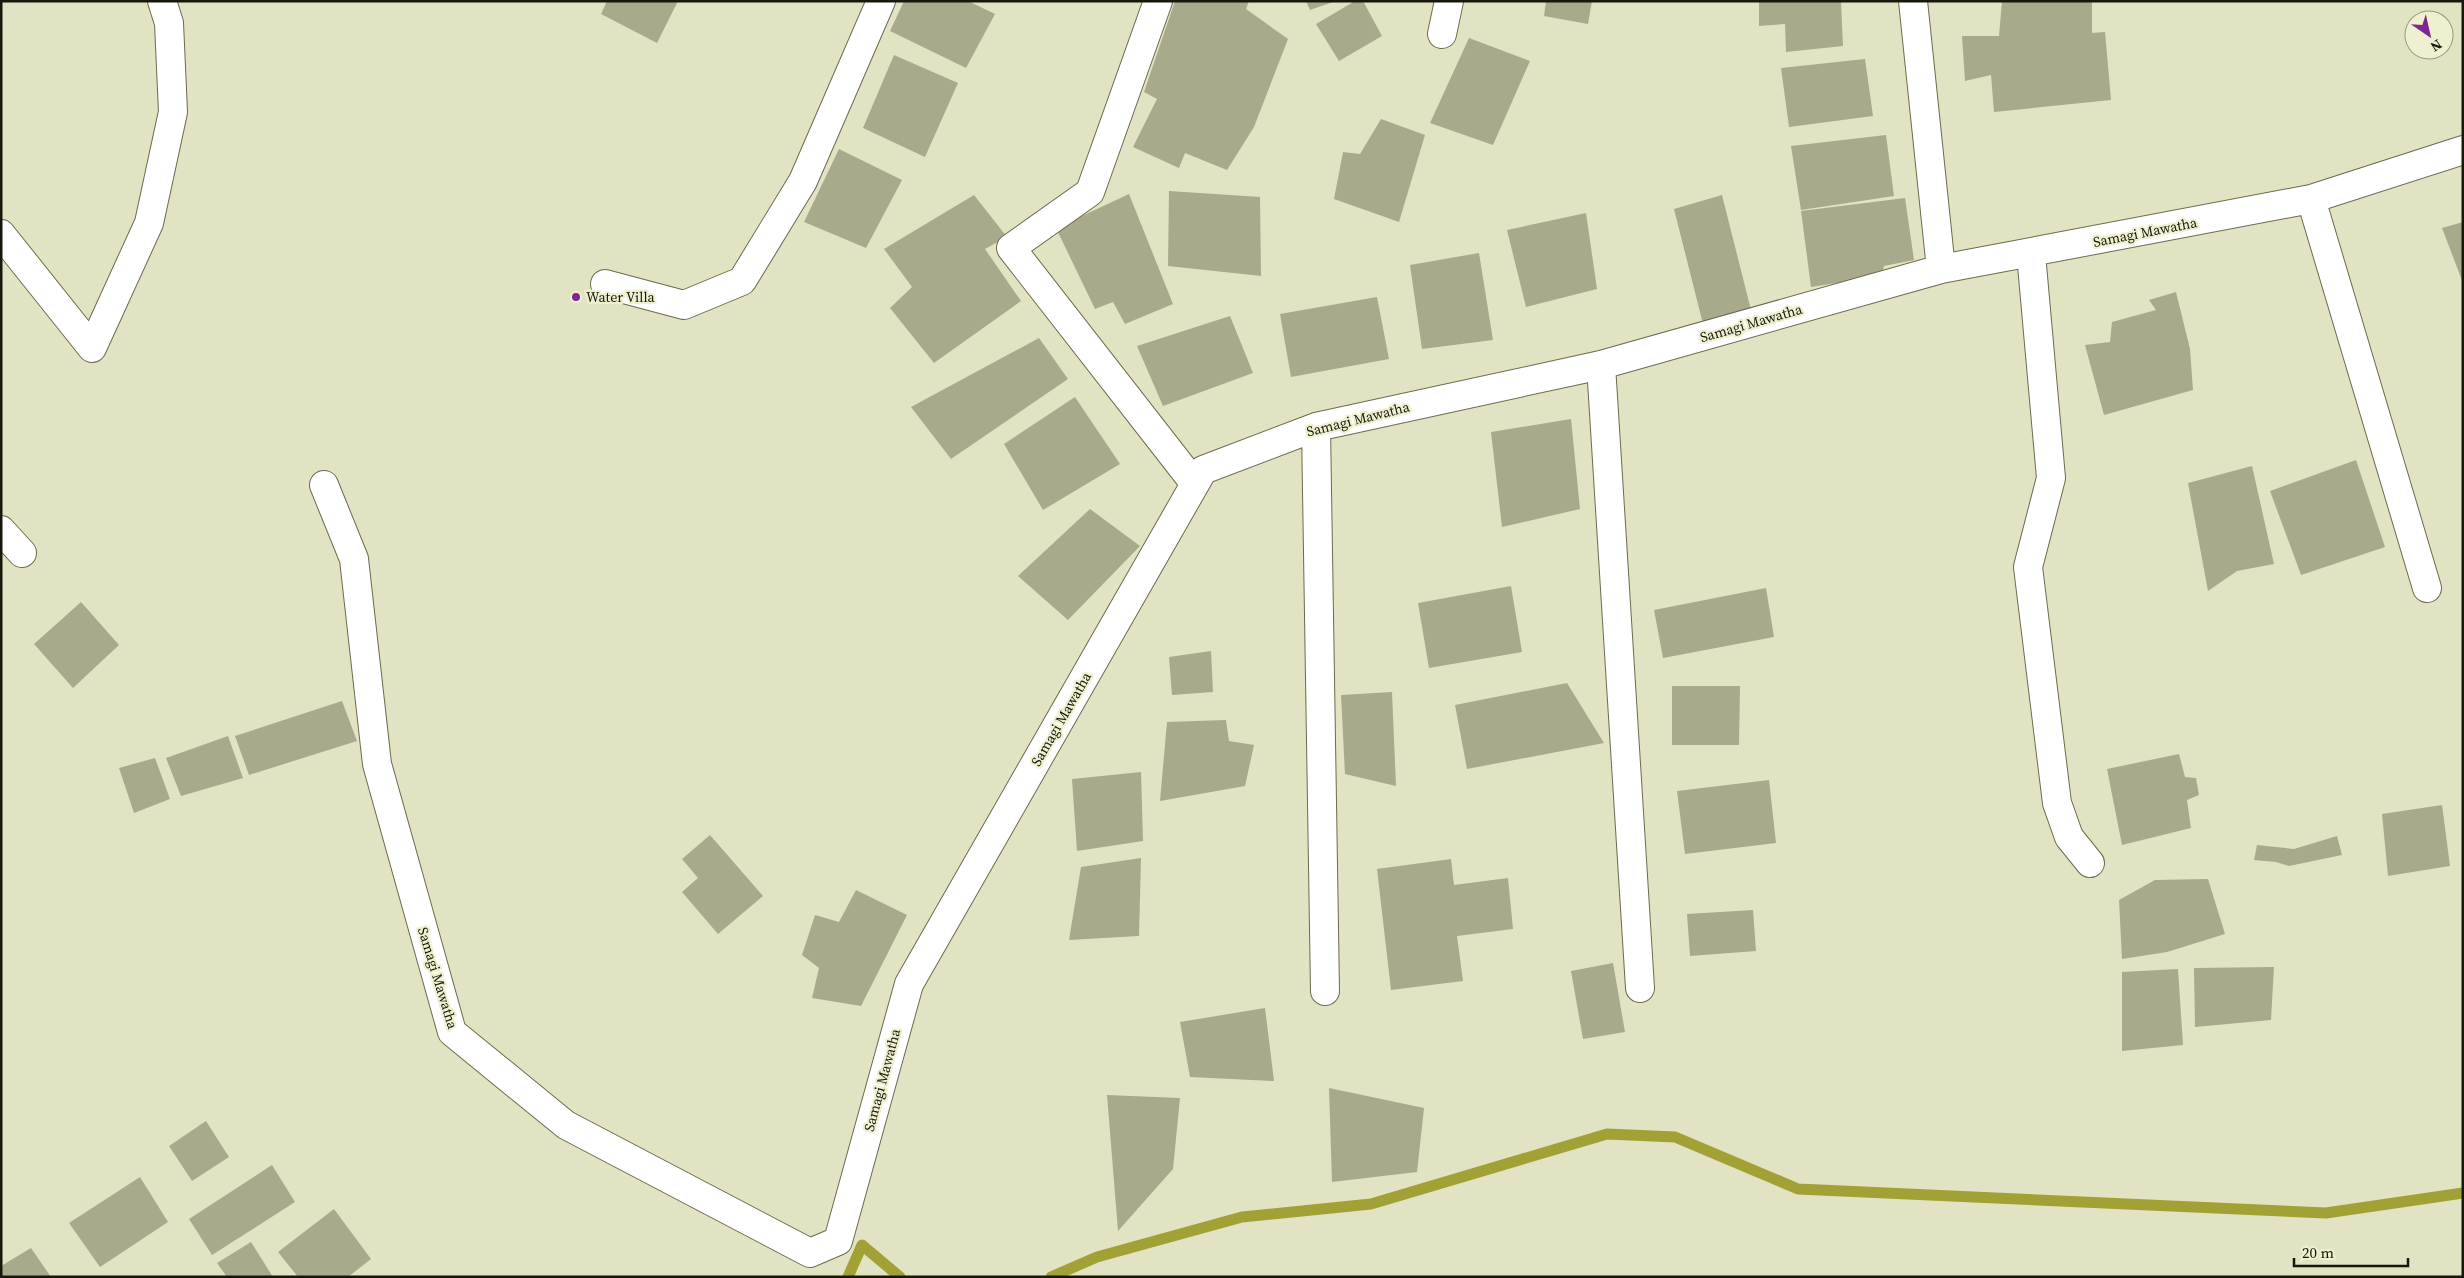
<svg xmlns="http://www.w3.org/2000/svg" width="2464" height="1278" viewBox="0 0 2464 1278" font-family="'Source Serif 4',serif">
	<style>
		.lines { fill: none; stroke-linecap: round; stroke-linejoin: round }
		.stream { stroke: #a1a136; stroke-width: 11 }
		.building { fill: #a9aa8b }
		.minor-casing { stroke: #6b6b4f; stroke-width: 30 }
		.minor { stroke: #fff; stroke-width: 28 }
		.poi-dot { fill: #7e2593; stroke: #eff0d0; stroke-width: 2 }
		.labels { text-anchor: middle; stroke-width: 4.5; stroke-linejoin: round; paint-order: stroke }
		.street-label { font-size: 14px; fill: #17170b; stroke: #eff0d0 }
		.poi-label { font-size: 14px; fill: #17170b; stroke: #eff0d0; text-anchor: start }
	</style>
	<rect width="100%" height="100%" fill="#e1e3c3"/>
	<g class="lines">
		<path class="stream" d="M848 1277 862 1245 900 1277
			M1051 1277 1097 1257 1242 1217 1371 1204 1607 1134 1675 1137 1798 1189 2326 1213 2463 1193"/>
	</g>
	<path class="building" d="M607 1H678L657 43 601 14Z
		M904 1H968L995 14 966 68 890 31Z
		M1175 1H1249L1246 9 1288 39 1254 127 1227 170 1185 153 1179 168 1133 147 1157 99 1144 92Z
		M1306 1H1333V2L1310 10Z
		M1355 1H1363L1382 36 1339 61 1316 24Z
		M1546 1H1592L1588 24 1544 16Z
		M1759 1H1841L1843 46 1786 52 1785 24 1759 26Z
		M2002 1H2092V33L2105 32 2111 100 1994 112 1991 75 1965 81 1962 36H1999Z
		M1469 38 1530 61 1493 145 1430 123Z
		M894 55 958 83 925 157 863 128Z
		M1865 59 1873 116 1789 127 1781 68Z
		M1381 119 1425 135 1399 222 1334 199 1343 152 1360 154Z
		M1886 135 1894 196 1801 210 1791 146Z
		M839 149 902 180 866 248 804 222Z
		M1169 191 1260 197 1261 276 1168 266Z
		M1129 194 1173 304 1125 324 1113 302 1095 309 1056 228Z
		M974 195 1007 237 985 249 1021 301 934 363 890 308 912 287 884 249Z
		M1722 195 1752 314 1703 324 1674 209Z
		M1905 198 1914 260 1884 266 1882 276 1811 287 1801 211Z
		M1586 213 1597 289 1526 307 1507 230Z
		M2463 222V283L2442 228Z
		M1479 253 1493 340 1422 349 1410 265Z
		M2176 292 2190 349 2193 390 2104 415 2085 345 2110 342 2112 322 2156 310 2149 300Z
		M1377 297 1389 359 1291 377 1280 314Z
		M1230 316 1253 373 1163 406 1137 346Z
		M1039 338 1068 379 951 459 911 407Z
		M1075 397 1120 464 1043 510 1004 444Z
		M1571 419 1580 509 1502 527 1491 432Z
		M2356 460 2385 547 2301 575 2270 491Z
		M2252 466 2274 564 2237 571 2208 591 2188 483Z
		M1090 509 1140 546 1068 620 1018 576Z
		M1511 586 1522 652 1429 668 1418 603Z
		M1766 588 1774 637 1663 658 1654 610Z
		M81 602 119 645 73 688 34 644Z
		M1211 651 1213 692 1172 695 1169 657Z
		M1567 683 1604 743 1467 769 1455 705Z
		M1672 686H1740L1739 745H1672Z
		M1392 692 1396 786 1345 774 1341 695Z
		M342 701 357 741 249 775 235 736Z
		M1226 720 1229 741 1254 745 1245 786 1160 801 1167 722Z
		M228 736 243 778 181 796 166 758Z
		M2179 754 2185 777 2196 778 2199 795 2187 800 2191 828 2122 845 2107 769Z
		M155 758 170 799 134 813 119 768Z
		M1141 772 1143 841 1077 851 1072 779Z
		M1769 780 1776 843 1685 854 1677 791Z
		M2442 805 2450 866 2388 876 2382 814Z
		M710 835 763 896 718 934 682 892 698 878 682 859Z
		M2337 836 2342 855 2289 866 2276 862 2254 860 2257 845 2294 849Z
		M1141 858 1139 936 1069 940 1081 867Z
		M1451 859 1454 885 1508 878 1513 929 1457 936 1463 981 1391 990 1377 869Z
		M2208 879 2225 934 2167 952 2122 959 2119 900 2155 880Z
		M856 890 907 915 861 1006 812 998 819 968 802 955 815 915 839 922Z
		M1753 910 1756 951 1690 956 1687 914Z
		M1613 963 1625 1032 1583 1039 1571 971Z
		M2274 967 2271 1020 2195 1027 2194 968Z
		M2178 969 2183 1045 2122 1051V972Z
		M1265 1008 1274 1081 1190 1077 1180 1022Z
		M1329 1088 1424 1108 1417 1172 1332 1182Z
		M1107 1095 1180 1098 1173 1169 1118 1231Z
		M206 1121 229 1157 192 1181 169 1146Z
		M272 1165 295 1202 212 1255 189 1219Z
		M140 1177 168 1222 100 1267 69 1223Z
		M334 1209 371 1259 348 1277H298L278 1252Z
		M251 1242 273 1277H227L217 1263Z
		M31 1248 51 1277H1V1266Z"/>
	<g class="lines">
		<defs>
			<path id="minor" d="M1158 1 1090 192 1011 248 1195 484
				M1913 1 1941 269
				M1442 34 1449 1
				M2311 199 2427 588
				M1 234 92 348 149 223 173 112 169 23 162 1
				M2031 254 2051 478 2028 567 2057 803 2069 837 2090 863
				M605 284 684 305 742 281 803 181 881 1
				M1601 365 1640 988
				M1316 427 1325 991
				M324 485 354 559 377 764 452 1032 566 1125 810 1253 838 1241 909 984 1203 470 1316 427 1601 365 1941 269 2311 199 2463 150
				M1 530 22 553"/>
		</defs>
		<use href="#minor" class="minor-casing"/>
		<use href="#minor" class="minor"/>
	</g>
	<circle class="poi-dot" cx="576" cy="297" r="5"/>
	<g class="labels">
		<g class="street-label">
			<text transform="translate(2145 232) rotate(-11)" y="5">Samagi Mawatha</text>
			<text transform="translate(1751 323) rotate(-16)" y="5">Samagi Mawatha</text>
			<text transform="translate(1358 419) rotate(-14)" y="5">Samagi Mawatha</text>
			<text transform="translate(1061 719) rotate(-60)" y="5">Samagi Mawatha</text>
			<text transform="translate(438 978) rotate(73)" y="5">Samagi Mawatha</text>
			<text transform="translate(882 1080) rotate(-75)" y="5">Samagi Mawatha</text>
		</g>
		<g class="poi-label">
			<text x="586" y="302">Water Villa</text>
		</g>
	</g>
	<rect width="2464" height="1278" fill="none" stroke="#17170b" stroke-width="5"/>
	<g transform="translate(2429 35) rotate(146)"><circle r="24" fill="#eff0d0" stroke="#999981"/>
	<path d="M0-4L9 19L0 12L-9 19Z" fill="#7e2593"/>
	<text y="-8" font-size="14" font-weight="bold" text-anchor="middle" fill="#17170b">N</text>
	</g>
	<path d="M2294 1258v8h114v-8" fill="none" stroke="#17170b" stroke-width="2.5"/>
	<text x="2302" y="1258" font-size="15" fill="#17170b" stroke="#eff0d0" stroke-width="4" paint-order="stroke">20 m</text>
</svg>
